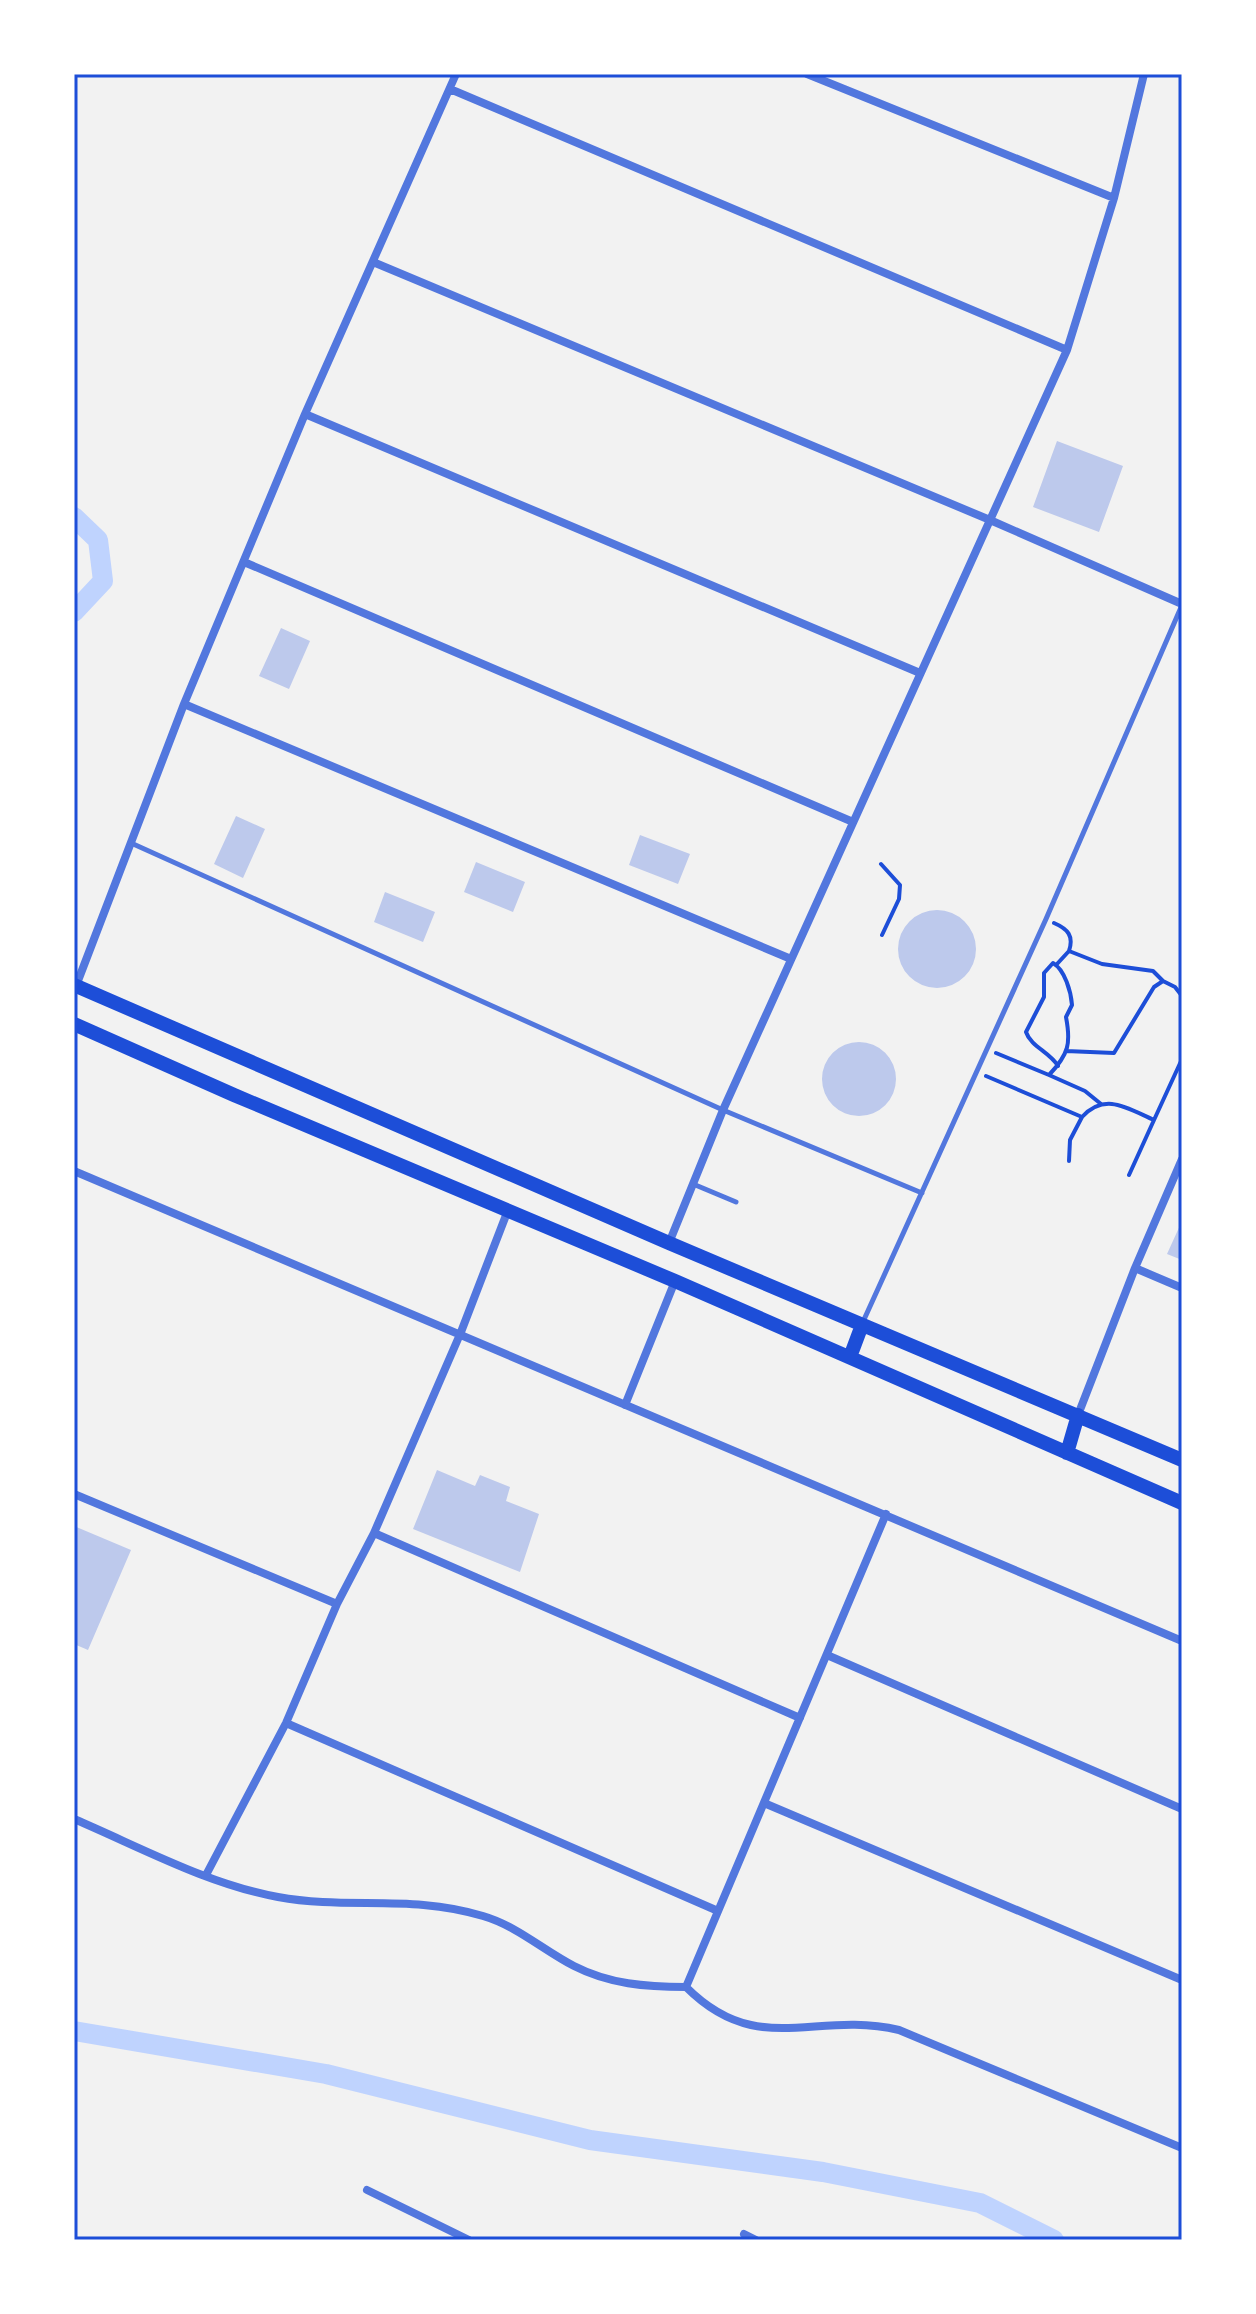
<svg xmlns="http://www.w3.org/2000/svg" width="1256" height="2314" viewBox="0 0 1256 2314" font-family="'Nunito Sans',sans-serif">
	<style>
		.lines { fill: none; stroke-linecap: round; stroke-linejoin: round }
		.canal { stroke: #bfd3fe; stroke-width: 20 }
		.building { fill: #bdc9ec }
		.path { stroke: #1d4ed8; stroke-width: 4 }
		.service { stroke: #5277de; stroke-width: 5 }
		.minor { stroke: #5277de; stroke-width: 8 }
		.secondary { stroke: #1d4ed8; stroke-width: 14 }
		.neatline { fill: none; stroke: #1d4ed8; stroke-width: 3 }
	</style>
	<rect width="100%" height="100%" fill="#f2f2f2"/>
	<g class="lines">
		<path class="canal" d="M74 517 98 540 103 581 74 612
			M74 2031 326 2074 590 2140 823 2172 980 2203 1054 2240"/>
	</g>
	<path class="building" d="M1057 441 1123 466 1099 532 1033 507Z
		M281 628 310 641 289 689 259 676Z
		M236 816 265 829 243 878 214 864Z
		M640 835 690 854 678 884 629 865Z
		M476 862 525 882 513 912 464 892Z
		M385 892 435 912 423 942 374 922Z
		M898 949a39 39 0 1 1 78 0a39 39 0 1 1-78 0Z
		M822 1079a37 37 0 1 1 74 0a37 37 0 1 1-74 0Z
		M1182 1221V1260L1167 1254Z
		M437 1470 475 1486 480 1475 510 1487 506 1501 539 1514 520 1572 413 1529Z
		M74 1526 131 1550 88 1650 74 1644Z"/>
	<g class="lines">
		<path class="path" d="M881 864 900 885 899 899 882 935
			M1054 923C1068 929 1074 936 1069 951
			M1057 964 1069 951 1102 964 1153 971 1163 981
			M1066 1051 1114 1053 1154 987 1163 981 1175 987 1182 996
			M996 1053 1049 1075C1069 1054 1071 1043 1066 1017L1072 1005C1071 992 1065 970 1053 963L1044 973V997L1026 1032C1031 1047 1050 1052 1058 1066
			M1049 1075 1085 1091 1101 1104
			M986 1076 1082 1117 1070 1140 1069 1161
			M1082 1117C1105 1092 1127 1108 1154 1120L1182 1059
			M1129 1175 1154 1120"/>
		<path class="service" d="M131 843 723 1110 922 1193
			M693 1184 736 1202
			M862 1324 1046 919 1182 605"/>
		<path class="minor" d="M807 74 1114 198
			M450 89 1067 350
			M373 262 990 520 1182 604
			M305 414 920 673
			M244 562 853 822
			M184 704 791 959
			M76 986 184 704 305 414 456 74
			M74 1171C444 1325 813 1483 1182 1641
			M669 1243 723 1110 1067 350 1114 198 1144 74
			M1135 1268 1182 1288
			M625 1405 675 1281
			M1078 1415 1135 1268 1182 1159
			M74 1494 337 1604
			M374 1533 800 1718
			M827 1655 1182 1809
			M286 1723 718 1911
			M764 1803 1182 1980
			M74 1819C140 1847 207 1884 278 1897 348 1910 411 1894 483 1916 517 1926 543 1950 574 1966 609 1984 646 1987 686 1987 758 2059 814 2010 899 2030L1182 2148
			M206 1875 286 1723 337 1604 374 1533 461 1332 508 1210
			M686 1987 886 1514
			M367 2190 469 2240
			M744 2234 756 2240"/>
		<path class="secondary" d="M74 985 669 1243 1182 1460
			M74 1024 234 1095 675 1281 1182 1503
			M850 1357 862 1325
			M1067 1453 1078 1415"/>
	</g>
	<rect width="1256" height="2314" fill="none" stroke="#ffffff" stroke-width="152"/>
	<rect x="76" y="76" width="1104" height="2162" class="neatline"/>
</svg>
